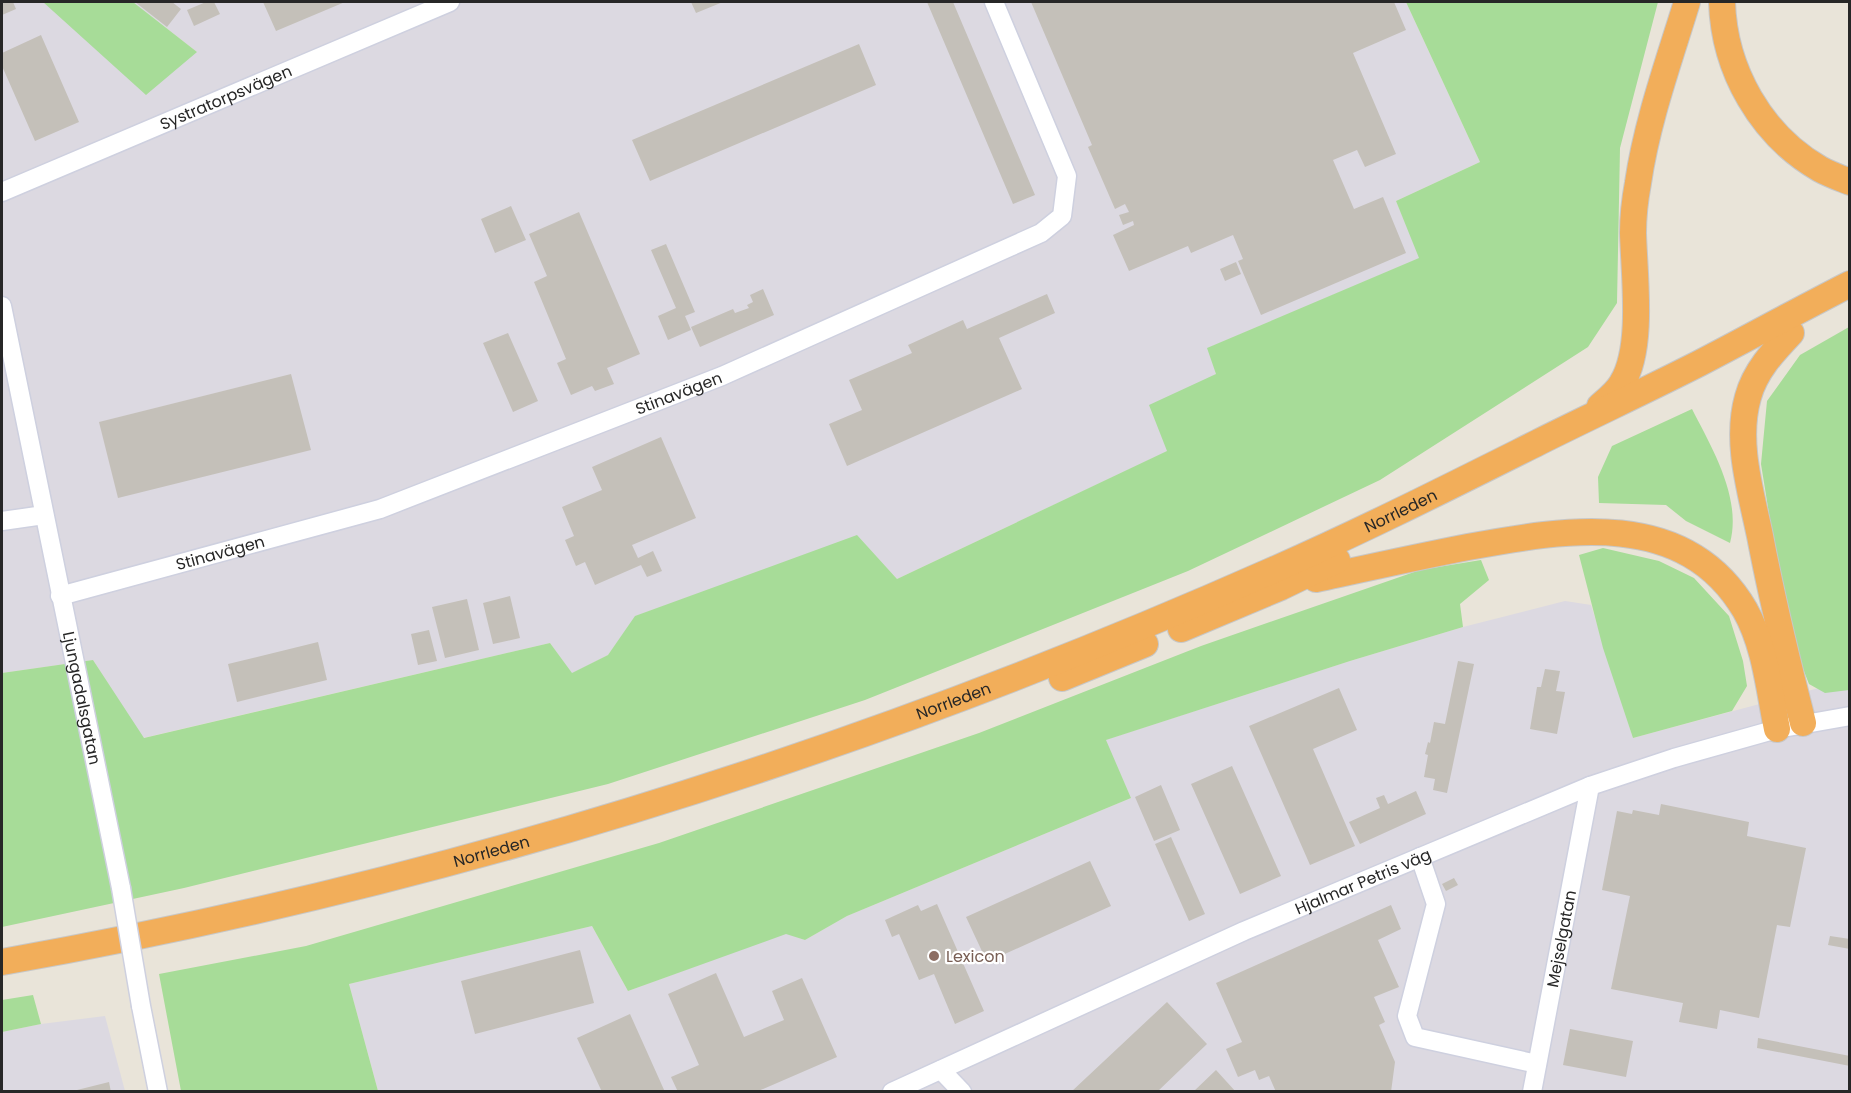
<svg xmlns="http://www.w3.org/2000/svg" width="1851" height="1093" viewBox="0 0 1851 1093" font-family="Poppins,sans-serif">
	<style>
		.industrial { fill: #dcd9e1 }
		.green { fill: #a7dc98 }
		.building { fill: #c4c0b9 }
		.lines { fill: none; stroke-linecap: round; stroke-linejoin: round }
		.minor-casing { stroke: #ced0df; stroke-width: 21 }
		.highway-casing { stroke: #c7c7c7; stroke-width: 28 }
		.minor { stroke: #fff; stroke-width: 18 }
		.highway { stroke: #f2ae5a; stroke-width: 26 }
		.minor-bridge-casing { stroke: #ced0df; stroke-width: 21; stroke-linecap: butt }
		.minor-bridge { stroke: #fff; stroke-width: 18 }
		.education-dot { fill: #8d6e63; stroke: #fff; stroke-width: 2 }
		.labels { text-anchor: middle; stroke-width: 4.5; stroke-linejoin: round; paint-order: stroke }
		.street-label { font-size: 16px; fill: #272727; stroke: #fff }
		.education-label { font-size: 16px; fill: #785e54; stroke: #fff; text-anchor: start }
	</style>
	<rect width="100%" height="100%" fill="#e9e4d9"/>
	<path class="industrial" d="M2 2H43L197 52 133 2H1406L1480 162 1396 201 1420 258 1208 348 1216 374 1168 451 897 579 857 536 636 616 608 655 572 674 550 643 143 738 93 660 2 673Z
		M1849 366V1091H378L349 984 592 926 628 991 786 933 805 940 847 916 1131 798 1105 740 1350 661 1463 627 1565 601 1591 605 1633 738 1830 685Z
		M105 1016 125 1091H2V1032L41 1024Z"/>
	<path class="green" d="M43 2H133L197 52 146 95Z
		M1406 2H1658L1620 148 1617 303 1588 347 1380 480 1188 571 865 700 608 784 184 888 2 927V673L93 660 144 738 550 643 572 673 608 655 635 616 857 535 897 579 1167 451 1149 405 1216 374 1207 348 1419 258 1396 201 1480 162Z
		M1849 327V690L1825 693 1809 684 1798 656 1776 557 1761 464 1767 401 1800 355Z
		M1692 409C1712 448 1742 498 1730 543L1686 521 1666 505 1599 503 1598 477 1612 446Z
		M1603 548 1659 561 1694 578 1729 616 1743 661 1747 686 1732 711 1633 738 1603 648 1579 555Z
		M1481 560 1489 580 1460 604 1463 627 1350 661 1106 740 1131 798 847 916 805 940 786 934 628 991 592 926 349 984 378 1091H181L159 974 306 946 659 843 979 733 1201 646 1420 570Z
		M33 995 41 1024 2 1032V1000Z"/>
	<path class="building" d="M2 2H13L16 9 2 15Z
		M135 2H172L181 9 167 27Z
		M206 2H214L220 14 194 26 187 10Z
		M263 2H345L276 31Z
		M691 2H723L696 13Z
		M927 2H953L1035 195 1013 204Z
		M1031 2H1394L1406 30 1353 53 1396 154 1365 167 1357 150 1333 160 1354 209 1383 197 1406 253 1261 315 1238 261 1243 259 1233 235 1191 253 1188 246 1129 271 1113 235 1134 225 1133 221 1123 225 1119 215 1129 212 1125 204 1115 209 1088 147 1092 145Z
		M41 35 79 122 35 141 2 66V53Z
		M859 44 876 85 650 181 632 140Z
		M511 206 526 240 495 253 481 219Z
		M579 212 640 354 607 368 614 384 595 391 592 386 571 395 557 363 566 359 534 282 547 276 529 234Z
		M666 244 695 312 685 316 691 330 668 340 658 316 676 308 651 250Z
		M1236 262 1241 274 1225 281 1220 269Z
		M763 289 774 315 700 347 691 327 733 309 735 313 749 308 747 305 753 302 750 295Z
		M1047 294 1055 313 999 338 1022 389 847 466 829 424 862 410 849 380 912 353 908 345 963 320 967 329Z
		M508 333 538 401 513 412 483 343Z
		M291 374 311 450 118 498 99 422Z
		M661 437 696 518 632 545 638 558 653 551 662 571 647 577 641 565 595 585 585 562 576 566 565 540 574 536 562 507 602 490 592 467Z
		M510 596 520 638 493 644 483 603Z
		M467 599 479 650 445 658 432 607Z
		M429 630 437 661 418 665 411 634Z
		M318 642 327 680 237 702 228 664Z
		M1458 661 1474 664 1447 793 1433 790 1435 779 1424 777 1428 755 1425 754 1428 742 1430 743 1434 722 1445 724Z
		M1545 669 1560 671 1556 691 1565 692 1557 734 1530 729 1537 687H1541Z
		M1339 688 1357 730 1313 749 1355 846 1310 865 1249 726Z
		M1232 766 1281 876 1240 894 1191 784Z
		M1161 785 1180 830 1154 841 1135 797Z
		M1416 791 1426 814 1360 844 1349 822 1380 808 1376 798 1384 795 1388 804Z
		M1661 804 1749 822 1747 836 1806 848 1790 927 1777 925 1759 1018 1720 1010 1717 1029 1679 1022 1683 1003 1611 989 1630 896 1602 890 1617 811 1632 814 1633 810 1659 815Z
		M1171 837 1205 914 1189 921 1155 844Z
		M1090 861 1111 906 987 962 966 917Z
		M1454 878 1458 885 1446 891 1442 884Z
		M937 904 984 1011 955 1024 934 974 919 980 899 934 892 937 885 920 918 905 921 911Z
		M1391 905 1401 929 1378 940 1399 987 1374 997 1385 1022 1379 1025 1395 1062 1391 1092H1276L1269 1076 1259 1080 1255 1070 1238 1077 1226 1049 1242 1042 1216 983Z
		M1830 936 1850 939V949L1828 945Z
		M580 950 594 1003 475 1034 461 981Z
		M716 973 744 1037 784 1020 772 991 802 978 837 1057 756 1092H678L671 1077 699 1065 668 994Z
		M1167 1002 1207 1044 1157 1092H1071Z
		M630 1014 665 1092H602L577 1038Z
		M1570 1029 1633 1041 1626 1077 1563 1065Z
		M1758 1038 1850 1056V1066L1757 1048Z
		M1216 1070 1236 1092H1193Z
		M109 1082 111 1092H73V1091Z"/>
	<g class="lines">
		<defs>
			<g id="minor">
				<path id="s1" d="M2 192 450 2"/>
				<path id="s2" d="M2 306 121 888"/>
				<path d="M2 521 44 515"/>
				<path id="s3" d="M60 596 380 509 722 376 1041 233 1062 216 1067 176 994 2"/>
				<path d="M1420 857 1436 904 1407 1016 1415 1037 1537 1064"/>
				<path d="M141 1006 158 1092"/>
				<path d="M941 1070 962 1092"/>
				<path id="s4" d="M892 1092 1244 931 1590 786 1674 758 1777 729 1850 716"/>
				<path id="s5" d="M1532 1092 1590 786"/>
			</g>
			<g id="highway">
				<path d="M1722 2C1724 70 1761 135 1820 169 1829 174 1840 178 1850 182"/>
				<path d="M1791 333C1773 352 1755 371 1748 397 1735 442 1751 492 1760 536 1772 599 1787 661 1803 723"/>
				<path d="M1600 406C1608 399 1617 392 1622 383 1644 348 1634 274 1633 233 1633 217 1635 199 1638 183 1647 121 1669 61 1687 2"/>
				<path d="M1316 579C1367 568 1417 557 1468 547 1566 529 1685 508 1745 610 1765 645 1769 689 1777 729"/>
				<path d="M1181 629 1281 587 1337 560"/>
				<path d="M1062 678 1145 644"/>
				<path id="s6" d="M2 962C439 885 865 751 1271 571 1362 531 1451 486 1539 442 1593 415 1647 390 1700 363 1750 337 1799 310 1850 284"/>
			</g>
		</defs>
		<use href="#minor" class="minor-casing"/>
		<use href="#highway" class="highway-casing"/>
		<use href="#minor" class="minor"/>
		<use href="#highway" class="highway"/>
		<defs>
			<path id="minor-bridge" d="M121 888 141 1006"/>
		</defs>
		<use href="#minor-bridge" class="minor-bridge-casing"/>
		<use href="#minor-bridge" class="minor-bridge"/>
	</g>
	<circle class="education-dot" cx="934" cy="956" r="6"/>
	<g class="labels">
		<g class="street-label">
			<text dy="6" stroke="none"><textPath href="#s1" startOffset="243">Systratorpsvägen</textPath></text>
			<text dy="6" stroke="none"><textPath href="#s3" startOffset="652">Stinavägen</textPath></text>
			<text dy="6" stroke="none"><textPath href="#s6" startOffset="1474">Norrleden</textPath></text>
			<text dy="6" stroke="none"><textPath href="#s3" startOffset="166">Stinavägen</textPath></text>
			<text dy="6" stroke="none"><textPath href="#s2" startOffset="400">Ljungadalsgatan</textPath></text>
			<text dy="6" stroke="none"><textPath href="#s6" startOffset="988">Norrleden</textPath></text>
			<text dy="6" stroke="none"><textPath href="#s6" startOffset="502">Norrleden</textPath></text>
			<text dy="6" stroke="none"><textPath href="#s4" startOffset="516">Hjalmar Petris väg</textPath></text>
			<text dy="6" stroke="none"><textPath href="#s5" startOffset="156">Mejselgatan</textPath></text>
		</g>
		<g class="education-label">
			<text x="946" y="962">Lexicon</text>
		</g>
	</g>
	<rect width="1851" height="1093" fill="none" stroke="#272727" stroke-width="6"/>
</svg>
